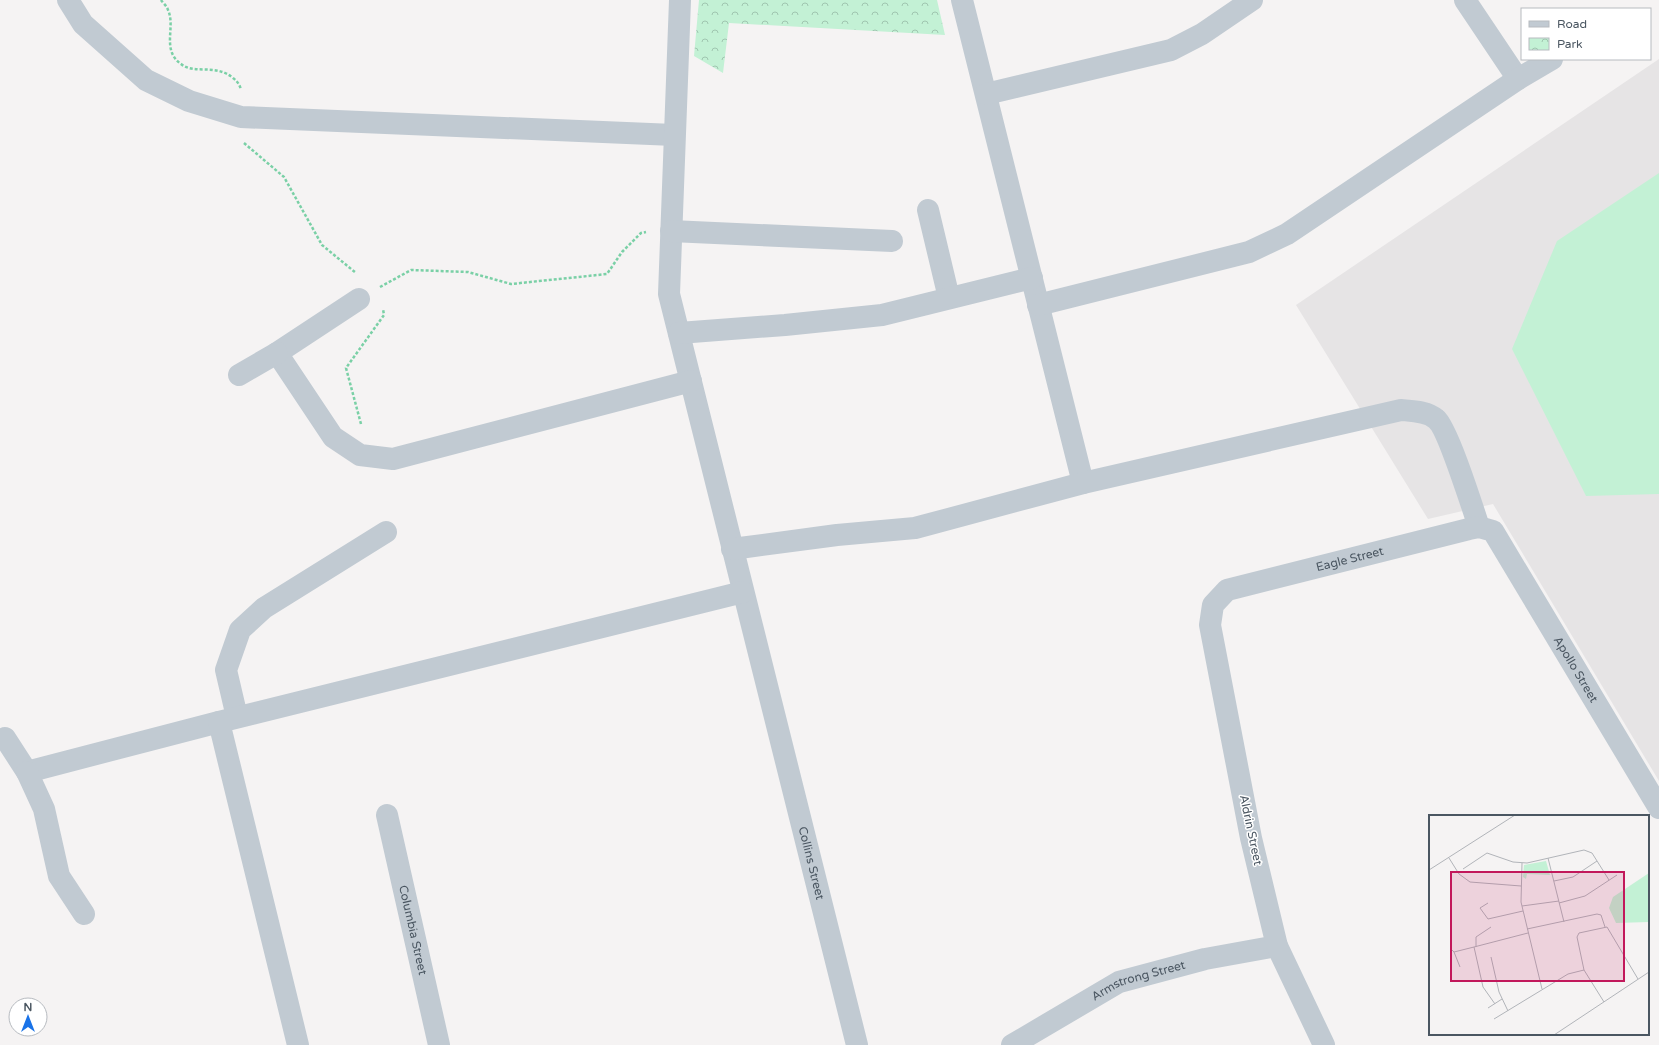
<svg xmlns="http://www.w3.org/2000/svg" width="1659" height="1045" viewBox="0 0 1659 1045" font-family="'Varela Round',sans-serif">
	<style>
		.education { fill: #e6e4e5 }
		.grass { fill: #c3f1d5 }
		.park { fill: url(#park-crowns) }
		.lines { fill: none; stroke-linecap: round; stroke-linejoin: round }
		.path { stroke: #7ad0a6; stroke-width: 2.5; stroke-dasharray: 3 2; stroke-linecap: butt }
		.minor { stroke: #c1cad2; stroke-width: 22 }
		.labels { text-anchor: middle; stroke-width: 3; stroke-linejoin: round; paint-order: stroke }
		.street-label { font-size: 12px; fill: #4a5661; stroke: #fff }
		.inset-road { fill: none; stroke: #b1b4b9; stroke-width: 1 }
		.view { fill: #c2185b; fill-opacity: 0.15; stroke: #c2185b; stroke-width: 2 }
		.inset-edge { fill: none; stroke: #4a5661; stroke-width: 2 }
	</style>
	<defs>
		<pattern id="park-crowns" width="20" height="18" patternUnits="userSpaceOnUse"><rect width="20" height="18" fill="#c3f1d5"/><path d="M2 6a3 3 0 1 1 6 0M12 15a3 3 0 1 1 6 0" fill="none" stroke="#a0c6b0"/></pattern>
	</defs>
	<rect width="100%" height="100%" fill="#f5f3f3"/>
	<path class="education" d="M1659 59V781L1493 504 1428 519 1296 305Z"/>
	<path class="grass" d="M1659 173V494L1586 496 1512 349 1557 241Z"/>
	<path class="park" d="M699 0H937L945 35 729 23 723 73 694 56Z"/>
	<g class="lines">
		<path class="path" d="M161 0C163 3 167 6 168 10 176 27 161 50 181 64 195 75 215 63 233 78 237 81 240 85 241 90
			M244 143 284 177 322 245 356 273
			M380 287 411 270 468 272 511 284 607 274 622 252 641 233 646 232
			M361 424 346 368 384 315 383 309"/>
		<g class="minor">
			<path d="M68 0 83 24 146 80 189 101 241 117 674 135"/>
			<path id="s1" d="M680 0 669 294 857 1045"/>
			<path d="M962 0 1083 483"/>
			<path d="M1465 0 1518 79"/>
			<path d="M986 94 1171 50 1202 34 1252 0"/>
			<path d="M928 210 949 298"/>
			<path d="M671 231 892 241"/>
			<path d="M359 299 277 353 333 437 360 455 393 459 691 381"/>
			<path d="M1038 305 1249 252 1287 234 1518 79 1552 59"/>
			<path d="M679 333 785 325 882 315 1032 278"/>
			<path d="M239 375 277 353"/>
			<path d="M732 549 837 535 915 528 1083 483 1401 410C1412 411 1427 411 1436 419 1447 427 1473 509 1479 527"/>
			<path d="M237 717 226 670 240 630 264 608 386 532"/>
			<path d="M5 738 27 772 219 722"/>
			<path d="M27 772 44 809 59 876 84 914"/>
			<path id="s2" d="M387 815 439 1045"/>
			<path d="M298 1045 219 722 743 592"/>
			<path id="s3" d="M1012 1045 1119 982 1205 959 1277 946"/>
			<path id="s4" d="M1324 1045 1277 946 1251 838 1210 625 1213 605 1227 590 1469 529 1479 527 1493 531 1659 808"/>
		</g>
	</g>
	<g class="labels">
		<g class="street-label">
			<text dy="4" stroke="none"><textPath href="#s4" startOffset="605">Eagle Street</textPath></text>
			<text dy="4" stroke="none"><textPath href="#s4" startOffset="914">Apollo Street</textPath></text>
			<text transform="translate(1251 830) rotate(78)" y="4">Aldrin Street</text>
			<text dy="4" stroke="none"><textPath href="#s1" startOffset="881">Collins Street</textPath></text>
			<text dy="4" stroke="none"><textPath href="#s2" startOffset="118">Columbia Street</textPath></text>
			<text dy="4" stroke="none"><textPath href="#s3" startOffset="143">Armstrong Street</textPath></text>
		</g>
	</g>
	<g transform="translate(1429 815)">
		<rect width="220" height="220" fill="#f5f3f3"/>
		<path d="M220 58V107L187 108 180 93 184 82Z" fill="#c3f1d5"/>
		<path d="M117 46 121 60 98 59 97 64 94 62 95 50Z" fill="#c3f1d5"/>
		<path class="inset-road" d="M20 43 30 59 41 67 92 71M119 43 135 107M93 48 92 87 113 174M34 54 58 38 84 47 98 48 155 35 163 38 180 65M0 55 86 0M125 66 144 62 168 46M59 88 51 93 59 104 94 96M130 88 156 81 188 60M93 91 130 86M98 114 168 99 172 100 176 112M47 132V122L62 112M22 134 25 137 45 132M25 137 31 152M62 142 70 177 79 196M175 187 155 155 148 122 150 118 178 112 209 164M66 189 54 172 45 132 99 118M59 193 73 184M65 204 139 159 155 155M125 220 220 157"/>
		<path class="view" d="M22 57H195V166H22Z"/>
		<rect width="220" height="220" class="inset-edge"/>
	</g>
	<rect x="1521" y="8" width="130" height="52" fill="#ffffff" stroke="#b7bbc0"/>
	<rect x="1529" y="21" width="20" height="6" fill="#c1cad2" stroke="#b7bbc0"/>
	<text x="1557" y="28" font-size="12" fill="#4a5661">Road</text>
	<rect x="1529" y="38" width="20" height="12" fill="url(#park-crowns)" stroke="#b7bbc0"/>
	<text x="1557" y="48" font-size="12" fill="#4a5661">Park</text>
	<g transform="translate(28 1017)"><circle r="19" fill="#ffffff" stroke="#b7bbc0"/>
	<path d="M0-3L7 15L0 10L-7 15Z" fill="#1a73e8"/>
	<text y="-6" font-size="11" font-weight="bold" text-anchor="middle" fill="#4a5661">N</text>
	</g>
</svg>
